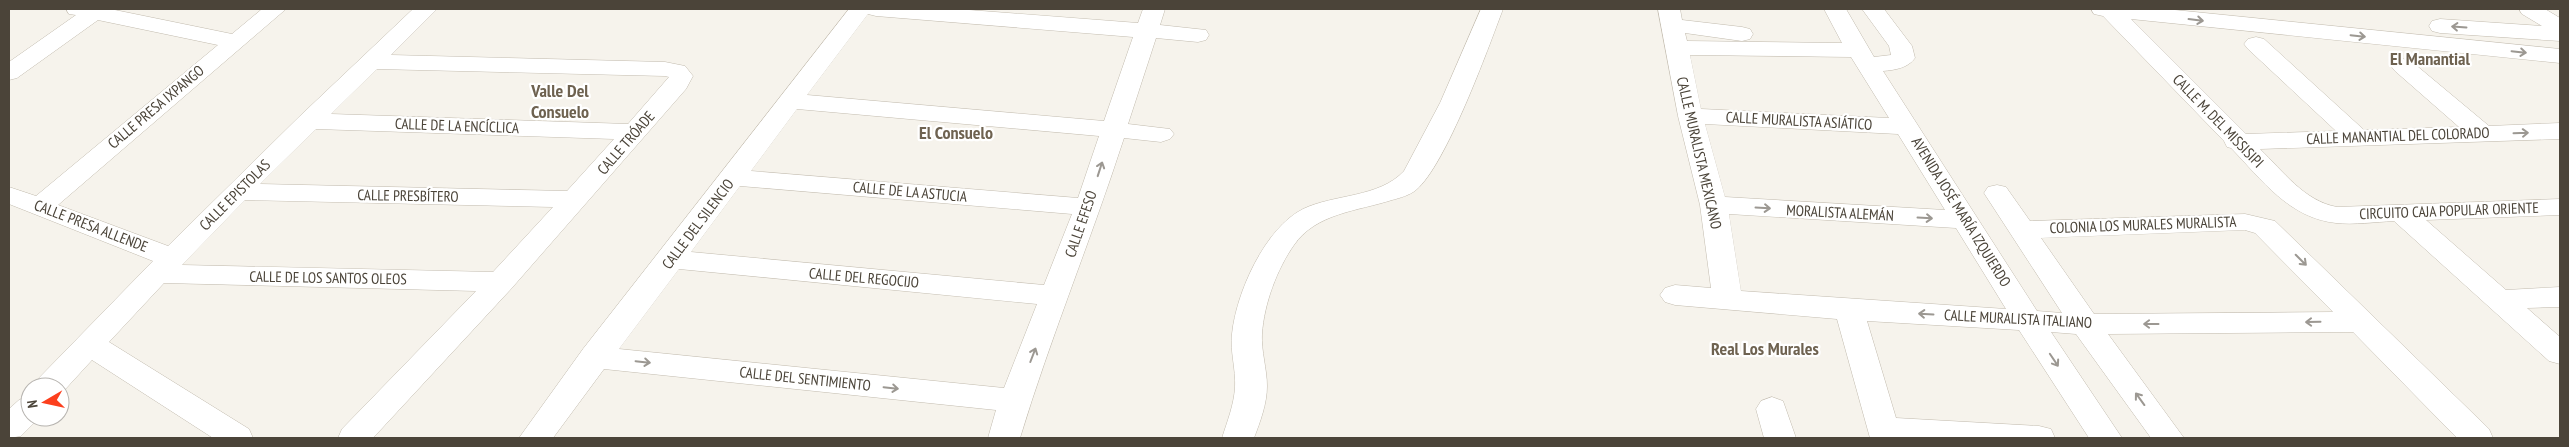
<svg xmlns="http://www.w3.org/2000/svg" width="2569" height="447" viewBox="0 0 2569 447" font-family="'PT Sans Narrow',sans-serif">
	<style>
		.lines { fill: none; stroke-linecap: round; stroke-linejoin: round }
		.minor-casing { stroke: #c2bbae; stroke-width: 1 }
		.minor { fill: #fff; fill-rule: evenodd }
		.oneway { stroke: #9c9892 }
		.labels { text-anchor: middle; stroke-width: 4.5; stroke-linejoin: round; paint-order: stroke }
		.street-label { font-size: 15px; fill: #4b4439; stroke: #fff }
		.quarter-label { font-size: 18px; font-weight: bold; fill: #6e6250; stroke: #fff }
	</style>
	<rect width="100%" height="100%" fill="#f6f3ec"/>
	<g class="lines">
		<defs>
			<path id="minor" d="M66 9H110L232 34 262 9H286L58 205 168 246 300 116 413 9H437L391 55 665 62 685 66 693 76 686 89 511 289 373 438H338L342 429 476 291 164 283 109 342 249 429 253 438H213L92 360 60 395V387H33L38 379 153 261 9 204V187L36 196 218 45 98 20 17 78 9 80V62L76 15 69 14ZM377 69 665 76 669 77 628 124 331 114ZM316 129 614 139 567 191 260 184ZM245 200 553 207 493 272 182 265Z
				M849 9H956L1138 23 1143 9H1165L1160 25 1206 30 1209 35 1206 40 1198 42 1156 38 1128 124 1170 129 1174 134 1170 139 1161 142 1124 138C1091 240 1051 336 1020 438H988L996 410 604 369 553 438H519L583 349ZM868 14 876 16 1133 37 1104 121 807 95ZM797 109 1099 136 1078 198 751 171ZM740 186 1072 214 1044 285 691 252ZM679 269 1037 304 1004 388 619 349Z
				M1481 9H1503C1488 49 1446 165 1416 190 1410 195 1400 198 1392 200 1358 211 1316 213 1294 245 1277 269 1264 304 1262 334 1261 351 1267 369 1267 386 1267 404 1260 422 1254 438H1222C1227 422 1234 405 1235 387 1236 369 1230 352 1232 334 1236 293 1265 228 1303 209 1334 194 1379 198 1404 171L1440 103Z
				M1658 9H1680L1682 20 1742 27 1750 29 1753 34 1750 39 1742 41 1685 33 1687 41 1842 43 1824 9H1846L1874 57 1891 55 1889 46 1862 9H1884L1912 46 1915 58C1908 68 1895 70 1883 71L2037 311 2062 313 1984 193 1988 187 1997 185 2006 187 2030 221 2245 214 2275 221 2489 429 2493 438H2457L2353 332 2108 334 2184 438H2151L2076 334 2051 332 2122 438H2089L2019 330 1867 321 1896 418 2039 426 2051 429 2055 438H1870L1837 319 1675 305 1665 302 1660 295 1665 288 1675 285 1711 288 1700 205 1678 116ZM1690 55 1851 57 1889 118 1701 109ZM1705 124 1898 134 1945 210 1725 197ZM1729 214 1956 228 2006 309 1741 291ZM2245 230 2255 233 2333 312 2094 314 2041 238Z
				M2091 9H2165L2560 49V63L2131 19 2246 134 2336 131 2248 49 2244 44 2248 39 2256 37 2264 39 2364 130 2459 127 2395 71 2391 66 2395 61 2403 59 2411 61 2489 126 2560 123V139L2260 149C2283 171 2304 201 2337 207L2560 199V215L2426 220 2506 290 2560 287V307L2527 308 2560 337V364L2549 361 2394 221C2375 222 2354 225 2336 223 2289 218 2262 180 2231 148L2227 147 2224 141 2103 16 2094 14Z
				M2519 9H2545L2560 18V41L2440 33 2432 31 2429 26 2432 21 2440 19 2542 26 2522 14Z
				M30 396V417H40L21 436 9 438V409L19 400Z
				M1772 397 1783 401 1796 438H1764L1756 409 1761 401Z"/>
		</defs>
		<use href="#minor" class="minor-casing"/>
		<use href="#minor" class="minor"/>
	</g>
	<defs><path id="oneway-shaft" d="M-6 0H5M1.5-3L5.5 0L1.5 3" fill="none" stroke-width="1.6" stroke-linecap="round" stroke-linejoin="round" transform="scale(1.25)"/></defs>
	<g class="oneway">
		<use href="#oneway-shaft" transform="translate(2196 20) rotate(7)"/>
		<use href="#oneway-shaft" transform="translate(2459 27) rotate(-176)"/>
		<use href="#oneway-shaft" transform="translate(2358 36) rotate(6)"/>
		<use href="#oneway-shaft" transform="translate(2519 52) rotate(6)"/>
		<use href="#oneway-shaft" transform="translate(2521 133) rotate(-2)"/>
		<use href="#oneway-shaft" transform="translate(1100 169) rotate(-72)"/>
		<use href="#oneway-shaft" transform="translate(1763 208) rotate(3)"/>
		<use href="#oneway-shaft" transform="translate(1925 218) rotate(3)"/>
		<use href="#oneway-shaft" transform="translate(2301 260) rotate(45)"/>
		<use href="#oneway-shaft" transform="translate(1926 314) rotate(-177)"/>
		<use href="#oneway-shaft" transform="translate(2313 322) rotate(179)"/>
		<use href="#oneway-shaft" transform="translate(2151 324) rotate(180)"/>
		<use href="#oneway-shaft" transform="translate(1033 355) rotate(-69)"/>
		<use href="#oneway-shaft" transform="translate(2054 360) rotate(56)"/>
		<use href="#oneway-shaft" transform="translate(643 362) rotate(6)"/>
		<use href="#oneway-shaft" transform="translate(891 388) rotate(6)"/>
		<use href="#oneway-shaft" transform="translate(2140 399) rotate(-126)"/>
	</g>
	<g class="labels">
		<g class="street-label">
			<text transform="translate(156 107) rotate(-40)" y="5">CALLE PRESA IXPANGO</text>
			<text transform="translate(1799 121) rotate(3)" y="5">CALLE MURALISTA ASIÁTICO</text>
			<text transform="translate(2218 121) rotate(46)" y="5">CALLE M. DEL MISSISIPI</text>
			<text transform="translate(457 126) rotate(2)" y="5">CALLE DE LA ENCÍCLICA</text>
			<text transform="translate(2398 136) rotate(-2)" y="5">CALLE MANANTIAL DEL COLORADO</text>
			<text transform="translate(626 143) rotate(-49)" y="5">CALLE TRÓADE</text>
			<text transform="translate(1699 153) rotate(77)" y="5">CALLE MURALISTA MEXICANO</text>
			<text transform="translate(910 192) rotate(5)" y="5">CALLE DE LA ASTUCIA</text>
			<text transform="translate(235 195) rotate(-45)" y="5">CALLE EPISTOLAS</text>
			<text transform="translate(408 196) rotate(1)" y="5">CALLE PRESBÍTERO</text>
			<text transform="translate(2449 211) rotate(-2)" y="5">CIRCUITO CAJA POPULAR ORIENTE</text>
			<text transform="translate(1961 212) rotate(58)" y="5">AVENIDA JOSÉ MARÍA IZQUIERDO</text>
			<text transform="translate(1840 213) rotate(3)" y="5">MORALISTA ALEMÁN</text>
			<text transform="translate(698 224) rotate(-53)" y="5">CALLE DEL SILENCIO</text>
			<text transform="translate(1081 224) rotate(-71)" y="5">CALLE EFESO</text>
			<text transform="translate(2143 225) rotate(-2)" y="5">COLONIA LOS MURALES MURALISTA</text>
			<text transform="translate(91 226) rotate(21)" y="5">CALLE PRESA ALLENDE</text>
			<text transform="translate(328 278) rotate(1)" y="5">CALLE DE LOS SANTOS OLEOS</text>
			<text transform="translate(864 278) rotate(5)" y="5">CALLE DEL REGOCIJO</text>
			<text transform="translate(2018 319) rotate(3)" y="5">CALLE MURALISTA ITALIANO</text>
			<text transform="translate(805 379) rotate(6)" y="5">CALLE DEL SENTIMIENTO</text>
		</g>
		<g class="quarter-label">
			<text x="2430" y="65">El Manantial</text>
			<text x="560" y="97">Valle Del<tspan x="560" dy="21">Consuelo</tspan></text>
			<text x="956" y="139">El Consuelo</text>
			<text x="1765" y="355">Real Los Murales</text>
		</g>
	</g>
	<rect width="2569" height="447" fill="none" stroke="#4b4439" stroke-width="20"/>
	<g transform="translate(45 402) rotate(261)"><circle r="24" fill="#ffffff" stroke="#b7b4b0"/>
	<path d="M0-4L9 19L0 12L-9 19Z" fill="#fc3f1d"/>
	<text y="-8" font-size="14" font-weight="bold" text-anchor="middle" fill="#4b4439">N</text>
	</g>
</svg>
